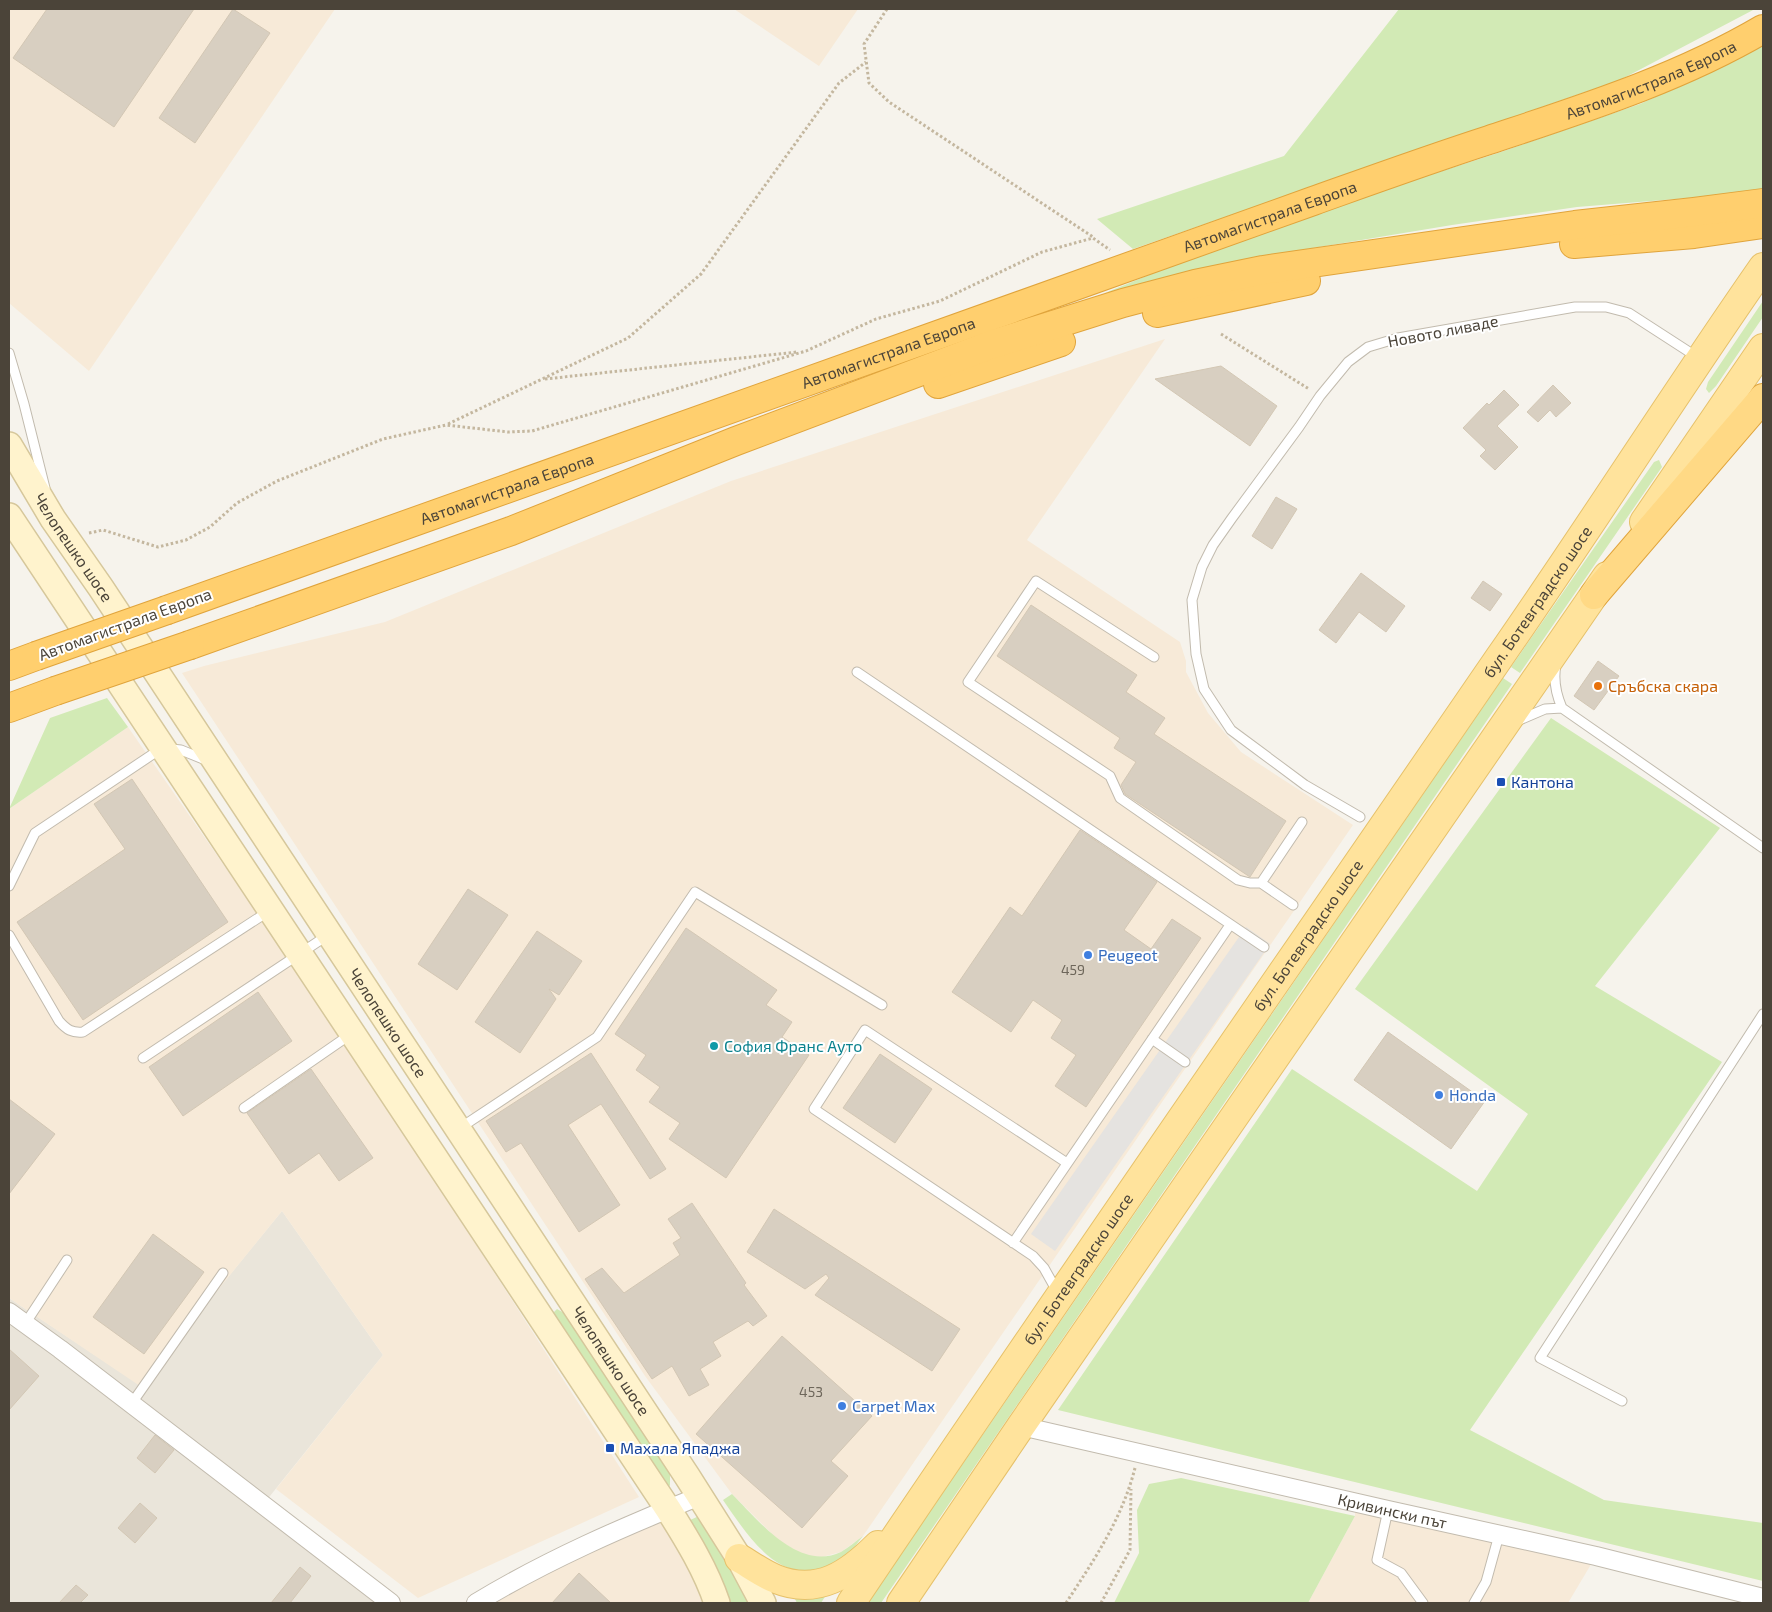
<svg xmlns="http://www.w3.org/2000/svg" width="1772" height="1612" viewBox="0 0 1772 1612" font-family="'Exo 2',sans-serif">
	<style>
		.residential { fill: #eae5da }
		.commercial { fill: #f7ead8 }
		.green { fill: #d2eab5 }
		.parking { fill: #e5e3e0 }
		.building { fill: #d8cfc1; stroke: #d3c7b4 }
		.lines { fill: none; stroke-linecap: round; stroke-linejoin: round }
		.service-casing { stroke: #c2bbae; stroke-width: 11 }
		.minor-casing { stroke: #c2bbae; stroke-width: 20 }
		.secondary-casing { stroke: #d6c79b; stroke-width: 28 }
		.primary-casing { stroke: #e6c16a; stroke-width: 30 }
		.trunk-casing { stroke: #e0a43c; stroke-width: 30 }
		.motorway-casing { stroke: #e0a43c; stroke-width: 30 }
		.path { stroke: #c4b79f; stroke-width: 3; stroke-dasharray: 2.5 2.5; stroke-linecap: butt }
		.service { stroke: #fff; stroke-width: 9 }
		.minor { stroke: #fff; stroke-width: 18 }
		.secondary { stroke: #fff3cd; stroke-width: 25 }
		.primary { stroke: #ffe39c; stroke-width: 28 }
		.trunk { stroke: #ffd985; stroke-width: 28 }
		.motorway { stroke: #ffcf6e; stroke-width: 28 }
		.motorway-bridge-casing { stroke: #e0a43c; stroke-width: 30; stroke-linecap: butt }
		.motorway-bridge { stroke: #ffcf6e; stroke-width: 28 }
		.food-dot { fill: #e8710a; stroke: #fff; stroke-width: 2 }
		.transit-dot { fill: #1a4fb4; stroke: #fff; stroke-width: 2 }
		.shop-dot { fill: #3f7fe0; stroke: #fff; stroke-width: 2 }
		.culture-dot { fill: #0f9aa8; stroke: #fff; stroke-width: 2 }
		.labels { text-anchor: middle; stroke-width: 4; stroke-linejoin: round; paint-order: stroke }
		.number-label { font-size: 14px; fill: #6e675b }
		.street-label { font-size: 16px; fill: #4b4439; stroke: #fff }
		.food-label { font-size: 16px; fill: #c56008; stroke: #fff; text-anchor: start }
		.transit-label { font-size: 16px; fill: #164399; stroke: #fff; text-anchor: start }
		.shop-label { font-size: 16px; fill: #366cbe; stroke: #fff; text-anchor: start }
		.culture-label { font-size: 16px; fill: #0d838f; stroke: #fff; text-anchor: start }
	</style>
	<rect width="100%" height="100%" fill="#f6f3ec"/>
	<path class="residential" d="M282 1211 383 1355 266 1501 392 1603H9V1298L140 1385Z"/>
	<path class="commercial" d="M9 9H335L89 371 9 303Z
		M734 9H858L819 66Z
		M1165 339 1027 540 1180 642 1186 661V672L1208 713 1241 752 1353 825 863 1536 841 1552 822 1557 803 1555 778 1540 732 1494 645 1376 182 673 204 666 385 622 731 481Z
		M128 727 330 1018 639 1497 418 1598 276 1489 383 1355 282 1211 140 1386 9 1298V809Z
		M1355 1502 1596 1556 1568 1603H1308L1355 1516Z
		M668 1509 717 1603H476Z"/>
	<path class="green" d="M1399 9H1755L1620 80 1133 249 1097 219 1284 156Z
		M1763 42V190L1738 194 1577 207 1452 225 1283 253 1143 287 1105 293 1188 259 1420 178 1498 153 1640 104 1725 65Z
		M1763 301V317L1716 386 1709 393 1706 389 1708 382Z
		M1659 460 1662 467 1520 673 1511 667 1654 462Z
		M1503 678 1512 684 881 1603H867Z
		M107 698 128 727 9 809 50 718Z
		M1551 718 1720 828 1595 986 1722 1062 1470 1430 1604 1500 1763 1523V1581L1058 1410 1292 1069 1477 1191 1528 1114 1355 989Z
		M557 1309 564 1313 670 1474V1486L664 1483 554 1319 553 1313Z
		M1181 1478 1355 1516 1308 1603H1114L1139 1553 1137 1510 1149 1484Z
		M732 1494C758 1520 798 1572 841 1552 848 1548 856 1541 863 1536 857 1543 852 1552 846 1557 841 1561 834 1563 828 1566 779 1588 747 1534 723 1500Z
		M699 1516 731 1567 750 1603H729L719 1573 688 1521Z
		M831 1587 821 1603H797L792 1593Z"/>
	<path class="parking" d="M1246 927 1270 944 1055 1251 1031 1234Z"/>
	<path class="building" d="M47 9H194L114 127 13 58Z
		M233 9 270 33 195 143 159 118Z
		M1221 366 1277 406 1250 446 1155 379Z
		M1553 385 1571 403 1556 417 1550 410 1538 422 1527 412Z
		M1504 390 1519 405 1497 426 1518 447 1495 470 1480 456 1486 450 1463 428 1487 403 1489 405Z
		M1276 497 1297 509 1272 549 1252 536Z
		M1361 573 1405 606 1386 632 1359 612 1336 643 1319 630Z
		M1483 581 1502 594 1490 611 1471 598Z
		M1031 605 1137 675 1126 692 1165 718 1154 734 1286 821 1250 877 1125 794 1121 785 1136 762 1114 748 1120 738 997 656Z
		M1598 661 1619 676 1594 710 1574 696Z
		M132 779 228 922 83 1020 17 922 125 849 94 804Z
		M1080 830 1157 882 1124 930 1151 949 1172 919 1201 938 1086 1107 1055 1086 1076 1055 1051 1038 1062 1020 1033 1000 1011 1032 952 992 1010 907 1022 916Z
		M468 889 508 915 457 990 418 964Z
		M686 928 777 990 766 1005 792 1022 782 1037 809 1055 726 1178 669 1139 680 1123 649 1102 660 1087 636 1070 646 1055 615 1034Z
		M537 931 582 961 559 995 549 989 556 999 520 1053 475 1022Z
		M258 992 292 1041 183 1116 149 1067Z
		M1388 1032 1485 1101 1451 1149 1354 1080Z
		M591 1053 666 1169 650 1179 601 1104 568 1125 620 1205 579 1232 521 1143 506 1152 486 1121Z
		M880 1054 932 1089 895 1143 843 1108Z
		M311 1069 373 1158 339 1181 319 1153 289 1174 247 1113Z
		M9 1099 55 1134 9 1194Z
		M692 1203 746 1283 744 1285 767 1316 753 1326 748 1321 713 1342 721 1356 700 1369 709 1385 689 1396 672 1366 652 1379 585 1279 602 1268 624 1293 680 1255 673 1243 681 1238 668 1219Z
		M774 1209 960 1329 932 1371 815 1295 829 1278 826 1274 805 1289 747 1252Z
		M153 1234 204 1272 144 1354 93 1317Z
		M782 1336 872 1416 831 1461 848 1476 802 1528 696 1434Z
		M9 1349 39 1376 9 1410Z
		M155 1435 174 1450 155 1473 137 1458Z
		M140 1503 157 1518 135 1543 118 1528Z
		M300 1567 311 1576 290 1603H271Z
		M579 1573 611 1603H552Z
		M76 1585 88 1595 80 1603H59Z"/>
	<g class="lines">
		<defs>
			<path id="service" d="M9 353 24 404 45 488
				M1154 657 1036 581 968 682 1110 776 1120 798 1238 880 1250 883H1261
				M1556 665C1553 680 1556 694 1562 708L1763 848
				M857 672 1264 947
				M1517 721 1545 709 1562 708
				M1360 817 1305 785 1231 730 1204 689 1196 654 1192 600 1202 567 1213 545 1232 518 1299 427 1320 396 1348 362 1368 347 1398 338 1575 307H1606L1629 313 1697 357
				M9 886 35 833 162 748 181 750 208 761
				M1293 905 1261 883 1302 822
				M9 935 59 1021C67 1030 72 1033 83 1032L269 911
				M1152 1039 1185 1062
				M143 1058 328 935
				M244 1108 351 1034
				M460 1128 597 1037 695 892 882 1005
				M1013 1243 1230 925
				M1058 1293 1044 1268 1033 1256 814 1109 865 1030 1067 1163
				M25 1324 67 1260
				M1622 1401 1540 1358 1763 1014
				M132 1403 223 1273
				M1388 1510 1377 1560 1401 1573 1423 1603
				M1474 1603 1486 1582 1499 1535"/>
			<g id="minor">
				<path d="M9 1312 60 1349 391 1603"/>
				<path id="s1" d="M1021 1426 1388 1510 1596 1556 1763 1598"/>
				<path d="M476 1603C547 1560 623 1527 700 1496"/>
			</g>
			<g id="secondary">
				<path id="s2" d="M9 445 53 519 101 588 687 1476 739 1558 763 1603"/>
				<path d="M9 516 668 1509C687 1539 706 1570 717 1603"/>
			</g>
			<g id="primary">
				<path d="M1644 522 1763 348"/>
				<path d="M739 1558C751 1565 763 1574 776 1579 818 1596 849 1574 878 1545"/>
				<path id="s3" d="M851 1603C1064 1286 1283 973 1499 658 1589 529 1673 396 1763 267"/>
				<path d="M901 1603 1021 1426 1607 576"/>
			</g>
			<path id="trunk" d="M1594 595 1763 398"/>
			<g id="motorway">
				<path d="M1574 244 1694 234 1763 224"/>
				<path d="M1157 313 1306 281"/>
				<path d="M938 384 1061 342"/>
				<path id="s4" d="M167 610 1313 201C1372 180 1430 159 1489 140 1582 109 1678 79 1763 29"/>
				<path d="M190 645 511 531 736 441 993 344 1123 303 1195 284 1263 270 1575 225 1694 212 1763 203"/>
				<path d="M9 666 36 656"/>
				<path d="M9 708 55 691"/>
			</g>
		</defs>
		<use href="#service" class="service-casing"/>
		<use href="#minor" class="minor-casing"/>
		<use href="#secondary" class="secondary-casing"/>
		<use href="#primary" class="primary-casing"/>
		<use href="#trunk" class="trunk-casing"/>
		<use href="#motorway" class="motorway-casing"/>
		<path class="path" d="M887 9 864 44 869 83 889 102 1093 237
			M1221 334 1309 389
			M545 379 797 352
			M448 424 628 338 701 274 839 83 866 62
			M89 533 103 530 158 547 186 540 210 527 237 503 277 481 383 439 446 425 508 432 532 431 806 351 876 319 940 301 1042 252 1093 238 1110 250
			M1066 1603C1094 1560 1122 1519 1135 1468
			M1101 1603 1130 1550 1131 1489"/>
		<use href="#service" class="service"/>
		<use href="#minor" class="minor"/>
		<use href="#secondary" class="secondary"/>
		<use href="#primary" class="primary"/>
		<use href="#trunk" class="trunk"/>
		<use href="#motorway" class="motorway"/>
		<defs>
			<path id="motorway-bridge" d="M36 656 167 610
				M55 691 190 645"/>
		</defs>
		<use href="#motorway-bridge" class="motorway-bridge-casing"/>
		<use href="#motorway-bridge" class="motorway-bridge"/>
	</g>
	<circle class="food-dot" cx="1598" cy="686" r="5"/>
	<g class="transit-dot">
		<rect x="1496" y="777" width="10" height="10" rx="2.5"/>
		<rect x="605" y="1443" width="10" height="10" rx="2.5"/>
	</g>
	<g class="shop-dot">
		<circle cx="1088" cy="955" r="5"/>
		<circle cx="1439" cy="1095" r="5"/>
		<circle cx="842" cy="1406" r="5"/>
	</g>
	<circle class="culture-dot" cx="714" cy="1046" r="5"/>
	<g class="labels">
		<g class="number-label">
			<text x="1073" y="975">459</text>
			<text x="811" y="1397">453</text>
		</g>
		<g class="street-label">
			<text dy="6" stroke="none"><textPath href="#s4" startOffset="1576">Автомагистрала Европа</textPath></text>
			<text dy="6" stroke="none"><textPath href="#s4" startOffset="1171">Автомагистрала Европа</textPath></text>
			<text transform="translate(1443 331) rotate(-11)" y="6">Новото ливаде</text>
			<text dy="6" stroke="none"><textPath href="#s4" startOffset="766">Автомагистрала Европа</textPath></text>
			<text dy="6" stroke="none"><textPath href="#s4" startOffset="361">Автомагистрала Европа</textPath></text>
			<text dy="6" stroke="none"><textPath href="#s2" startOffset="121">Челопешко шосе</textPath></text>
			<text dy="6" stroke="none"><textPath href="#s3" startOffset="1214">бул. Ботевградско шосе</textPath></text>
			<text transform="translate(125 624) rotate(-20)" y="6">Автомагистрала Европа</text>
			<text dy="6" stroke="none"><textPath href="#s3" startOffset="809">бул. Ботевградско шосе</textPath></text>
			<text dy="6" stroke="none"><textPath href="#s2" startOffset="691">Челопешко шосе</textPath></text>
			<text dy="6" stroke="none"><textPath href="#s3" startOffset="404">бул. Ботевградско шосе</textPath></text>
			<text dy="6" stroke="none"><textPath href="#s2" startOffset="1096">Челопешко шосе</textPath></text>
			<text dy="6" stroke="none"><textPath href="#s1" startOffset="381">Кривински път</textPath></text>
		</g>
		<g class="food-label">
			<text x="1608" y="692">Сръбска скара</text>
		</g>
		<g class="transit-label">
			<text x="1511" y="788">Кантона</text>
			<text x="620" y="1454">Махала Япаджа</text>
		</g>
		<g class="shop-label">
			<text x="1098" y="961">Peugeot</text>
			<text x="1449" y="1101">Honda</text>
			<text x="852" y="1412">Carpet Max</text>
		</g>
		<g class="culture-label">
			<text x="724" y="1052">София Франс Ауто</text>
		</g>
	</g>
	<rect width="1772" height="1612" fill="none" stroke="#4b4439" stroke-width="20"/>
</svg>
